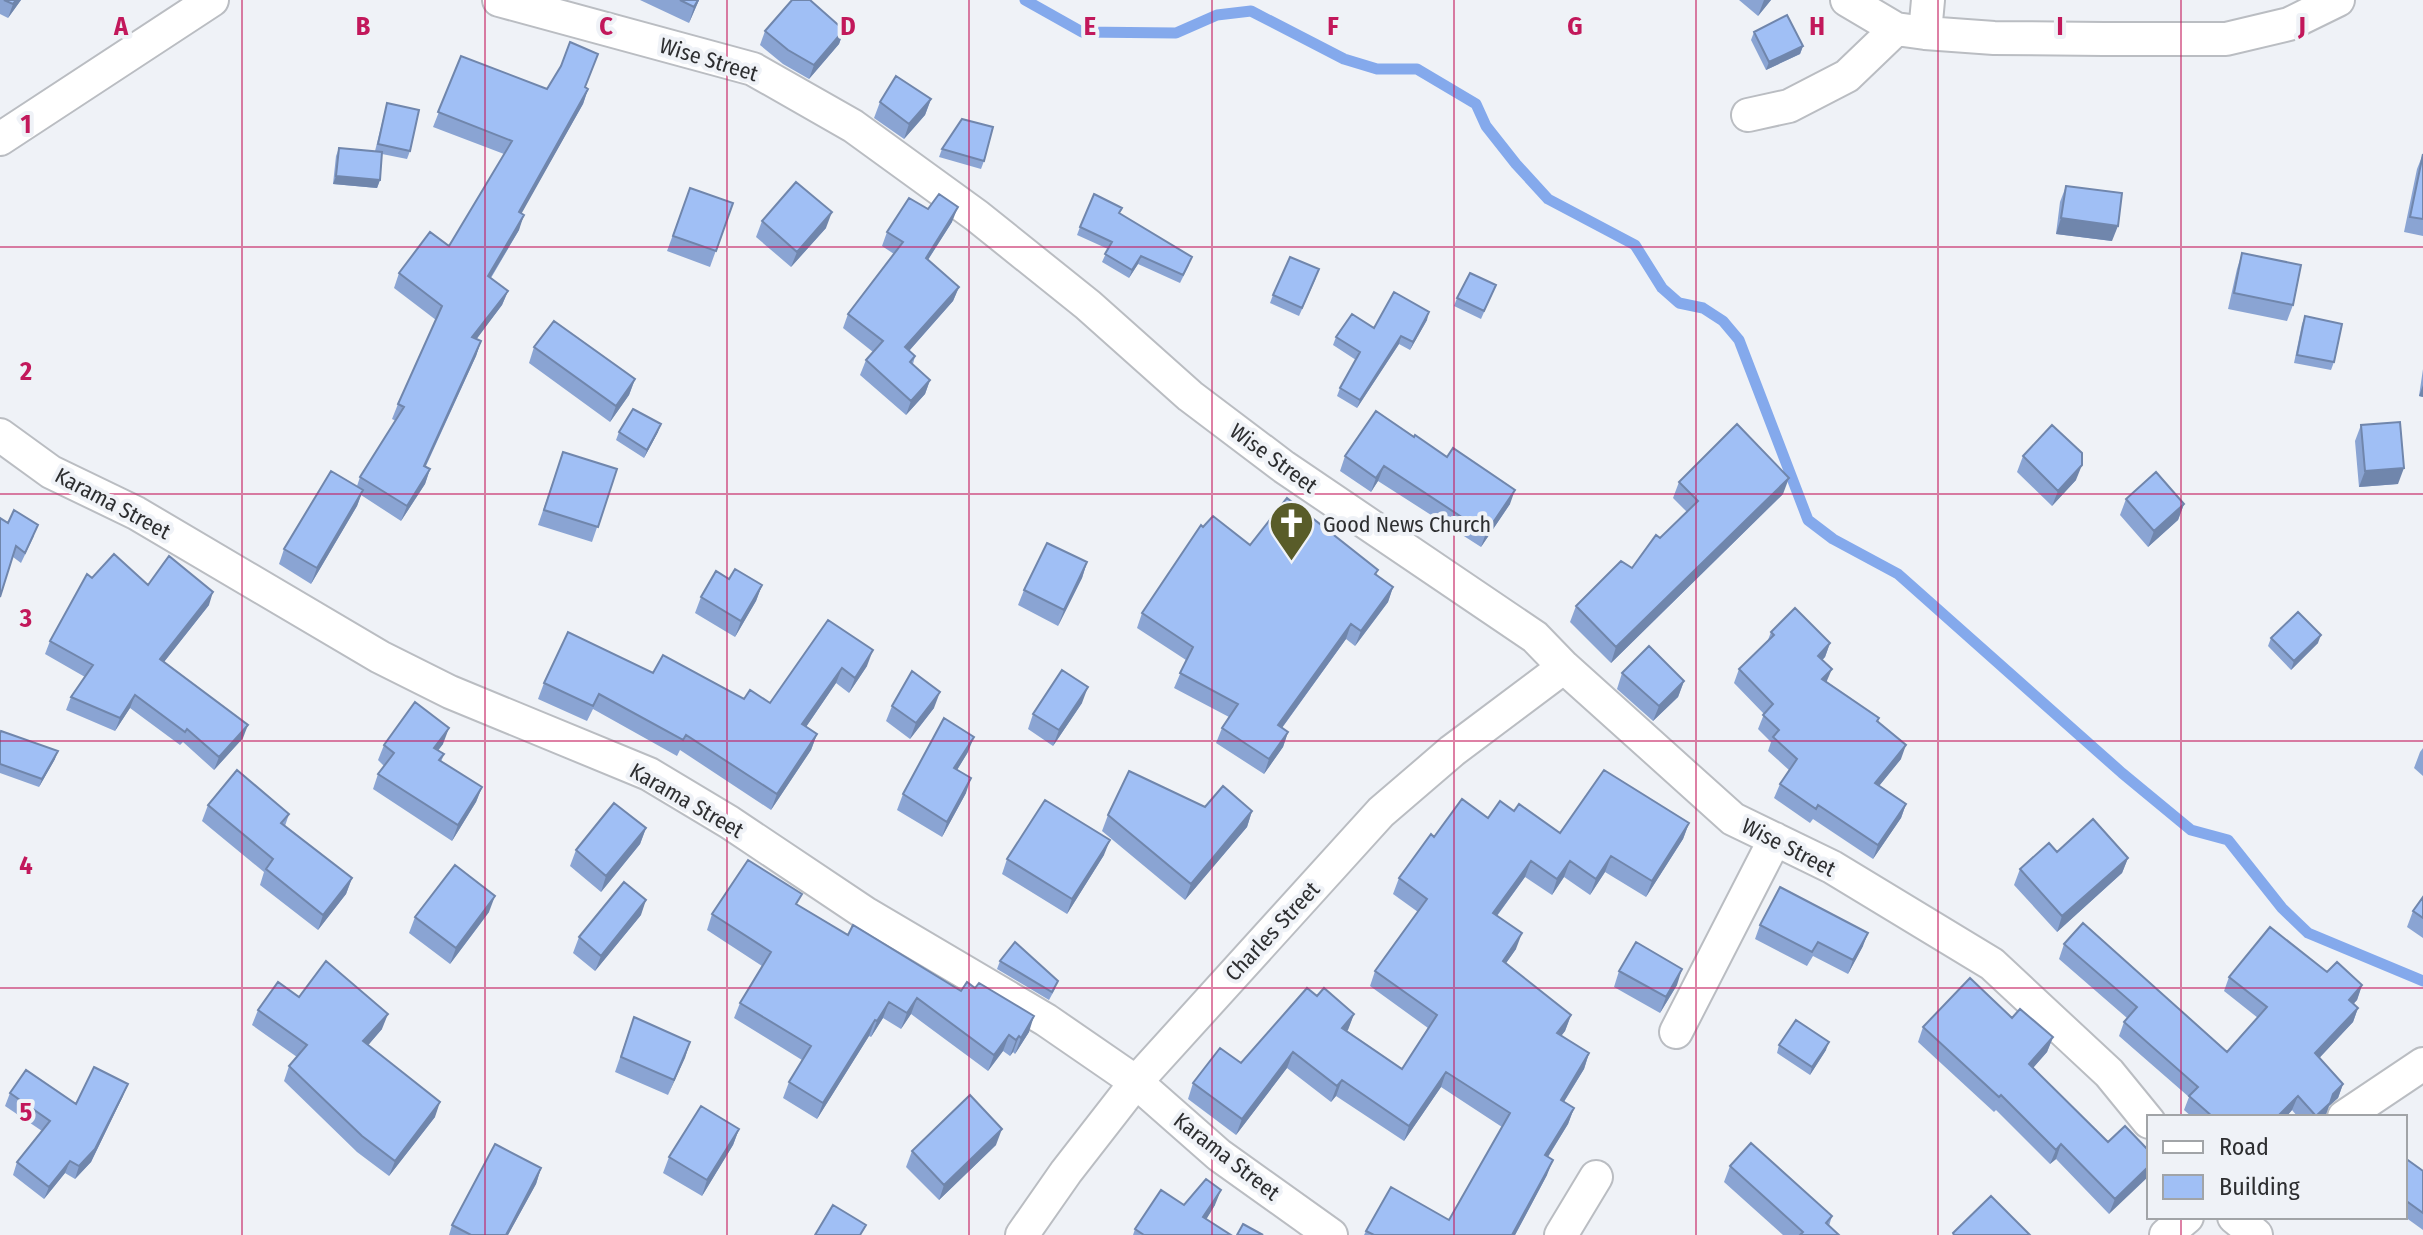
<svg xmlns="http://www.w3.org/2000/svg" width="2423" height="1235" viewBox="0 0 2423 1235" font-family="'Fira Sans Condensed',sans-serif">
	<style>
		.lines { fill: none; stroke-linecap: round; stroke-linejoin: round }
		.stream { stroke: #84a9ec; stroke-width: 11 }
		.minor-casing { stroke: #babdc2; stroke-width: 36 }
		.minor { stroke: #fff; stroke-width: 32 }
		.wall { fill: #8aa4d3 }
		.shaded-wall { fill: #7086ac }
		.building { fill: #a0bff5; stroke: #7086ac; stroke-width: 2 }
		.grid { fill: none; stroke: #c2185b; stroke-width: 2; stroke-opacity: 0.55 }
		.labels { text-anchor: middle; stroke-width: 8; stroke-linejoin: round; paint-order: stroke }
		.street-label { font-size: 22px; fill: #2d2e30; stroke: #eff2f7 }
		.poi-label { font-size: 22px; fill: #2d2e30; stroke: #eff2f7; text-anchor: start }
		.grid-label { font-size: 26px; text-anchor: middle; font-weight: bold; fill: #c2185b; stroke: #eff2f7; stroke-width: 8; stroke-linejoin: round; paint-order: stroke }
	</style>
	<rect width="100%" height="100%" fill="#eff2f7"/>
	<g class="lines">
		<path class="stream" d="M1025 0 1082 32 1176 33 1217 15 1251 11 1344 59 1377 69H1417L1476 104 1486 126 1516 164 1548 199 1635 245 1662 288 1679 303 1703 308 1723 321 1739 340 1808 520 1833 539 1898 574 2122 773 2191 830 2228 840 2282 908 2308 933 2423 981"/>
		<defs>
			<path id="minor" d="M499 0 753 69 853 126 977 216 1088 305 1190 396 1284 467 1535 637 1564 667 1733 819 1832 867 1992 964 2109 1073 2149 1122
				M1847 0 1896 29 1925 33 1994 38 2104 39H2226L2289 24 2338 0
				M1925 33 1928 0
				M1748 115 1789 106 1847 76 1896 29
				M0 139 212 0
				M0 435 51 472 136 513 380 657 450 692 649 774 729 822 865 913 1046 1020 1136 1082 1219 1155 1331 1235
				M1676 1032 1775 839
				M2344 1117 2423 1064
				M2234 1217 2256 1235
				M1022 1235 1066 1172 1136 1082 1381 812 1452 751 1564 667
				M1561 1235 1596 1177
				M2166 1235 2187 1217"/>
		</defs>
		<use href="#minor" class="minor-casing"/>
		<use href="#minor" class="minor"/>
	</g>
	<path class="wall" d="M0 0H21L8 18 0 14Z
		M640 0H699L689 23Z
		M1739 0H1771L1758 16Z
		M844 30 839 44 809 79 783 64 760 45 765 31Z
		M1754 32 1803 46 1800 54 1766 70 1751 40Z
		M461 56 547 89 585 88 588 89 583 104 521 213 519 230 491 278 508 291 502 305 476 339 481 341 476 356 426 466 430 469 425 484 401 521 361 495 357 506 311 584 279 564 284 549 357 486 360 477 396 421 392 419 398 404 436 320 394 288 399 273 449 246 504 154 433 127Z
		M931 99 925 115 904 139 874 118 880 102Z
		M387 103 410 151 407 159 382 154 380 180 377 188 333 184 336 156 339 148 375 151Z
		M942 149 984 161 981 169 939 157Z
		M2423 154V236L2404 232 2417 169Z
		M2066 186 2112 241 2056 234 2060 202Z
		M690 188 733 203 710 267 667 251Z
		M928 209 952 222 928 260 959 287 953 301 909 351 915 356 913 364 930 380 925 394 906 415 860 375 866 360 873 352 843 328 848 314 894 254 882 246 887 232Z
		M1120 213 1189 265 1180 283 1138 264 1129 278 1102 262 1108 249 1077 235 1080 227Z
		M762 221 826 228 791 267 756 237Z
		M2242 253 2293 305 2287 321 2228 309 2237 269Z
		M1316 278 1299 316 1270 303 1273 295Z
		M1496 285 1481 319 1454 306 1457 298Z
		M2305 316 2334 362 2331 370 2294 363 2302 324Z
		M1427 320 1410 350 1399 344 1357 408 1337 396 1340 388 1356 360 1333 345 1336 337 1374 328Z
		M534 347 635 379 629 395 610 422 529 363Z
		M2423 369V397L2419 396Z
		M1376 411 1510 504 1481 547 1378 481 1371 492 1340 471 1345 456Z
		M2361 425 2398 484 2359 487 2355 441Z
		M619 432H658L644 458 616 440Z
		M563 452 617 469 592 542 538 525Z
		M2023 456 2076 480 2052 506 2017 472Z
		M1679 482 1783 494 1611 663 1570 622 1576 606 1632 568 1687 512 1673 498Z
		M2126 499 2184 504 2178 520 2148 547 2120 515Z
		M8 523 34 536 21 563 13 557Z
		M1203 527 1250 545 1378 570 1376 575 1393 587 1388 602 1355 646 1346 639 1282 728 1288 732 1283 747 1264 774 1216 743 1222 728 1229 717 1174 688 1186 660 1137 628 1142 613Z
		M1087 562 1082 578 1058 626 1018 605 1024 590Z
		M92 578 148 585 209 605 164 662 243 738 214 770 183 742 180 745 130 708 115 731 66 710 71 697 85 677 45 654 50 641Z
		M729 579 762 585 756 601 735 637 695 613 701 597Z
		M828 620 867 666 849 693 836 683 806 727 817 734 811 750 771 810 680 750 677 756 593 709 587 721 538 699 544 683 653 673 744 699 770 703Z
		M1771 632 1830 643 1825 657 1822 660 1827 682 1879 718 1878 722 1901 759 1879 786 1906 804 1901 818 1873 859 1813 819 1810 823 1774 798 1780 784 1789 770 1768 751 1771 742 1758 729 1764 714 1734 683 1739 669 1768 640Z
		M2271 638 2318 643 2291 670 2268 646Z
		M1622 673 1684 681 1678 697 1653 721 1617 689Z
		M1082 703 1053 746 1028 729 1033 714Z
		M892 706 934 708 910 739 886 721Z
		M0 733 55 759 39 787 0 773Z
		M443 744 438 750 444 754 441 762 482 787 476 802 452 841 373 789 378 774 384 766 378 760 384 745Z
		M2423 748V776L2414 768 2420 752Z
		M968 752 957 770 966 793 942 837 897 810 903 794Z
		M208 805 289 814 285 826 352 878 346 894 318 930 260 885 264 872 202 821Z
		M1205 807 1252 811 1247 827 1185 900 1102 831 1108 815Z
		M1514 811 1560 833 1689 823 1683 839 1646 897 1605 872 1590 895 1564 877 1552 895 1525 877 1497 916 1516 949 1506 963 1571 1015 1565 1031 1561 1036 1589 1053 1584 1069 1564 1102 1574 1108 1568 1124 1548 1157 1547 1175 1515 1235H1364L1366 1231 1449 1220 1502 1127 1441 1087 1404 1141 1336 1096 1331 1102 1287 1068 1236 1135 1188 1099 1193 1083 1241 1063 1317 996 1354 1014 1347 1031 1402 1069 1428 1028 1370 986 1375 971 1418 912 1393 894 1399 878 1434 837 1488 818Z
		M646 828 640 844 601 892 570 866 576 850Z
		M2057 852 2128 858 2122 873 2057 932 2014 885 2020 869Z
		M1104 855 1067 914 1002 874 1007 859Z
		M2423 897V938L2407 927 2413 911Z
		M798 905 848 935 1029 1032 1015 1054 1013 1052 1010 1056 1003 1051 988 1071 911 1014 901 1029 883 1018 871 1037 869 1036 817 1119 783 1098 789 1082 802 1060 734 1018 740 1003 762 966 707 930 712 914Z
		M489 912 450 964 409 933 415 917Z
		M641 915 595 971 573 953 579 937Z
		M1760 925 1863 946 1848 974 1813 956 1807 966 1755 939Z
		M2064 944 2227 1052 2258 1018 2224 991 2229 977 2327 972 2362 985 2357 1000 2354 1003 2358 1008 2353 1022 2319 1058 2343 1084 2338 1098 2329 1106 2325 1117H2298L2292 1110 2286 1117H2192L2184 1110 2189 1097 2119 1036 2124 1022 2127 1018 2059 959Z
		M1000 961 1055 989 1049 1000 997 969Z
		M1619 971 1677 985 1660 1013 1614 987Z
		M299 997 382 1029 368 1045 435 1117 389 1176 357 1152 284 1081 289 1066 297 1057 252 1025 258 1010Z
		M634 1017 690 1042 668 1095 615 1072Z
		M2012 1018 2053 1037 2047 1052 2033 1068 2108 1142 2149 1151 2109 1214 2056 1159 2050 1164 1996 1110 1994 1112 1918 1042 1923 1027Z
		M1779 1045 1826 1050 1810 1075 1777 1053Z
		M10 1093 76 1104 123 1096 91 1162 75 1179 65 1173 44 1199 13 1175 17 1162 42 1131 5 1106Z
		M739 1129 733 1145 702 1196 663 1173 669 1157Z
		M996 1145 939 1200 906 1167 912 1151Z
		M2405 1158 2423 1171V1230L2405 1217Z
		M1730 1166 1832 1216 1829 1226 1839 1235H1783L1724 1182Z
		M541 1168 536 1184 508 1235H449L452 1225Z
		M1184 1205H1215L1206 1219 1231 1235H1133L1135 1229Z"/>
	<path class="shaded-wall" d="M16 0H21L8 18 13 4Z
		M698 0H699L689 23 694 7Z
		M1764 0H1771L1758 16Z
		M844 30 839 44 809 79 814 65Z
		M1803 46 1800 54 1766 70 1769 62Z
		M588 89 583 104 514 227 519 212Z
		M931 99 925 115 904 139 909 124Z
		M336 176 380 180 377 188 333 184Z
		M958 207 952 222 920 272 926 258Z
		M832 212 826 228 791 267 797 252Z
		M524 215 519 230 483 290 488 276Z
		M2061 218 2118 226 2112 241 2056 234Z
		M1141 256 1138 264 1129 278 1132 270Z
		M959 287 953 301 900 361 905 347Z
		M508 291 502 305 467 352 472 337Z
		M1429 312 1427 320 1410 350 1413 342Z
		M1401 336 1399 344 1357 408 1360 400Z
		M481 341 476 356 419 480 424 466Z
		M635 379 629 395 610 422 616 406Z
		M930 380 925 394 906 415 911 401Z
		M2423 385V397L2419 396Z
		M661 424 658 432 644 458 647 450Z
		M2082 465 2076 480 2052 506 2058 491Z
		M1384 466 1378 481 1371 492 1376 478Z
		M2404 468 2398 484 2359 487 2365 471Z
		M430 469 425 484 401 521 407 506Z
		M1789 478 1783 494 1611 663 1616 647Z
		M363 490 357 506 311 584 317 568Z
		M1515 490 1510 504 1481 547 1486 533Z
		M2184 504 2178 520 2148 547 2154 531Z
		M1087 562 1082 578 1058 626 1064 610Z
		M762 585 756 601 735 637 741 621Z
		M1393 587 1388 602 1355 646 1361 631Z
		M213 592 209 605 156 672 160 659Z
		M1351 624 1346 639 1273 740 1278 725Z
		M2321 635 2318 643 2291 670 2294 661Z
		M1830 643 1825 657 1813 670 1818 656Z
		M873 650 867 666 849 693 855 678Z
		M842 668 836 683 797 740 802 724Z
		M1832 669 1826 683 1822 679Z
		M1684 681 1678 697 1653 721 1659 706Z
		M1088 687 1082 703 1053 746 1059 730Z
		M940 692 934 708 910 739 916 723Z
		M135 695 130 708 115 731 120 718Z
		M248 725 243 738 214 770 219 757Z
		M449 728 443 744 428 764 434 748Z
		M1288 732 1283 747 1264 774 1269 759Z
		M817 734 811 750 771 810 777 794Z
		M974 737 968 752 949 783 954 768Z
		M1906 745 1901 759 1870 797 1875 783Z
		M58 751 55 759 39 787 42 779Z
		M971 778 966 793 942 837 947 822Z
		M482 787 476 802 452 841 458 825Z
		M1906 804 1901 818 1873 859 1878 845Z
		M1252 811 1247 827 1185 900 1191 884Z
		M1689 823 1683 839 1646 897 1652 881Z
		M646 828 640 844 601 892 606 876Z
		M1110 840 1104 855 1067 914 1072 899Z
		M1611 856 1605 872 1590 895 1596 879Z
		M2128 858 2122 873 2057 932 2062 916Z
		M1531 861 1525 877 1487 929 1493 913Z
		M1570 861 1564 877 1552 895 1557 879Z
		M352 878 346 894 318 930 323 915Z
		M495 896 489 912 450 964 456 948Z
		M646 900 641 915 595 971 601 956Z
		M1522 933 1516 949 1497 976 1503 961Z
		M1868 933 1863 946 1848 974 1853 960Z
		M1682 969 1677 985 1660 1013 1666 997Z
		M2362 985 2357 1000 2344 1014 2349 1000Z
		M917 998 911 1014 901 1029 907 1013Z
		M889 1002 883 1018 871 1037 877 1021Z
		M2358 1008 2353 1022 2310 1068 2315 1053Z
		M388 1014 382 1029 358 1057 363 1041Z
		M1354 1014 1348 1030 1336 1044 1342 1028Z
		M1571 1015 1565 1031 1551 1049 1557 1033Z
		M1034 1016 1029 1032 1015 1054 1021 1038Z
		M875 1020 869 1036 817 1119 823 1103Z
		M1009 1035 1003 1051 988 1071 994 1055Z
		M1019 1036 1013 1052 1010 1056 1016 1040Z
		M2053 1037 2047 1052 2024 1078 2029 1064Z
		M690 1042 685 1058 668 1095 674 1080Z
		M1829 1042 1826 1050 1810 1075 1812 1067Z
		M1293 1052 1287 1068 1236 1135 1242 1119Z
		M1589 1053 1584 1069 1555 1116 1561 1100Z
		M1446 1072 1441 1087 1404 1141 1409 1126Z
		M1342 1080 1336 1096 1331 1102 1337 1086Z
		M128 1084 123 1096 91 1162 75 1179 79 1166Z
		M2343 1084 2338 1098 2329 1106 2325 1117H2316L2328 1105 2333 1094Z
		M2298 1096 2292 1110 2286 1117H2277Z
		M440 1102 435 1117 389 1176 395 1161Z
		M1574 1108 1568 1124 1539 1171 1545 1155Z
		M739 1129 733 1145 702 1196 707 1180Z
		M1002 1129 996 1145 939 1200 944 1185Z
		M2061 1144 2056 1159 2050 1164 2056 1150Z
		M1553 1160 1547 1175 1515 1235H1512Z
		M70 1161 65 1173 44 1199 49 1187Z
		M2149 1166V1176L2109 1214 2115 1199Z
		M541 1168 536 1184 508 1235H506Z
		M1221 1190 1215 1205 1198 1233 1203 1217Z"/>
	<path class="building" d="M4 0H16L13 4Z
		M680 0H698L694 7Z
		M792 0H810L844 30 814 65 788 50 765 31Z
		M1787 15 1803 46 1769 62 1754 32Z
		M570 42 598 54 585 87 588 89 519 212 524 215 488 276 508 291 472 337 481 341 424 466 430 469 407 506 360 477 404 407 398 404 442 306 399 273 430 232 449 246 512 141 438 112 461 56 547 89 561 66Z
		M896 76 931 99 909 124 880 102Z
		M387 103 419 110 410 151 378 144Z
		M962 119 993 127 984 161 942 149Z
		M339 148 382 152 380 180 336 176Z
		M2423 154V219L2410 217Z
		M796 182 832 212 797 252 762 221Z
		M2066 186 2122 193 2118 226 2061 218Z
		M690 188 733 203 716 251 673 236Z
		M939 194 958 207 926 258 959 287 905 347 915 356 910 362 930 380 911 401 866 360 883 341 848 314 903 242 887 232 909 198 928 209Z
		M1094 194 1122 208 1119 213 1192 257 1183 275 1141 256 1132 270 1105 254 1112 242 1080 227Z
		M2242 253 2301 265 2293 305 2234 293Z
		M1290 257 1319 269 1302 308 1273 295Z
		M1470 273 1496 285 1484 311 1457 298Z
		M1394 292 1429 312 1413 342 1401 336 1360 400 1340 388 1360 352 1336 337 1352 314 1374 328Z
		M2305 316 2342 324 2334 362 2297 355Z
		M554 321 635 379 616 406 534 347Z
		M633 409 661 424 647 450 619 432Z
		M1376 411 1414 437 1415 435 1447 457 1453 448 1515 490 1486 533 1384 466 1376 478 1345 456Z
		M2400 422 2404 468 2365 471 2361 425Z
		M1737 424 1789 478 1616 647 1576 606 1621 561 1632 568 1656 535 1660 538 1698 501 1679 482Z
		M2052 425 2082 453V465L2058 491 2023 456Z
		M563 452 617 469 598 527 544 510Z
		M331 471 363 490 317 568 284 549Z
		M2156 472 2184 504 2154 531 2126 499Z
		M1287 498 1378 570 1375 574 1393 587 1361 631 1351 624 1278 725 1288 732 1269 759 1222 728 1238 704 1180 673 1193 647 1142 613 1201 525 1203 527 1213 516 1250 545Z
		M14 510 38 525 25 553 16 546 0 597V518L8 523Z
		M1047 543 1087 562 1064 610 1024 590Z
		M114 554 148 585 169 556 213 592 160 659 248 725 219 757 187 729 185 732 135 695 120 718 71 697 93 665 50 641 87 574 92 578Z
		M735 569 762 585 741 621 701 597 716 571 729 579Z
		M1795 608 1830 643 1818 656 1832 669 1822 679 1879 718 1877 721 1906 745 1875 783 1906 804 1878 845 1818 805 1816 809 1780 784 1797 759 1773 737 1779 730 1763 715 1773 704 1739 669 1774 635 1771 632Z
		M2298 612 2321 635 2294 661 2271 638Z
		M828 620 873 650 855 678 842 668 802 724 817 734 777 794 686 735 683 740 599 694 593 706 544 683 568 632 653 673 663 655 744 699 750 690 770 703Z
		M1649 646 1684 681 1659 706 1622 673Z
		M1062 670 1088 687 1059 730 1033 714Z
		M912 671 940 692 916 723 892 706Z
		M415 702 449 728 434 748 444 754 439 760 482 787 458 825 378 774 394 753 384 745Z
		M944 718 974 737 954 768 971 778 947 822 903 794Z
		M1 731 58 751 42 779 0 764V733Z
		M237 770 289 814 281 823 352 878 323 915 266 869 273 859 208 805Z
		M1604 770 1689 823 1652 881 1611 856 1596 879 1570 861 1557 879 1531 861 1493 913 1522 933 1503 961 1571 1015 1557 1033 1589 1053 1561 1100 1574 1108 1545 1155 1553 1160 1512 1235H1374L1366 1231 1391 1187 1449 1220 1510 1113 1446 1072 1409 1126 1342 1080 1337 1086 1293 1052 1242 1119 1193 1083 1220 1048 1241 1063 1307 988 1317 996 1324 988 1354 1014 1342 1028 1402 1069 1437 1015 1375 971 1427 899 1399 878 1431 834 1434 837 1462 799 1488 818 1500 801 1514 811 1519 804 1560 833Z
		M1129 771 1205 807 1223 786 1252 811 1191 884 1108 815Z
		M1045 800 1110 840 1072 899 1007 859Z
		M614 803 646 828 606 876 576 850Z
		M2093 819 2128 858 2062 916 2020 869 2049 843 2057 852Z
		M748 860 802 894 796 904 848 935 853 925 961 991 967 982 975 988 979 983 1034 1016 1021 1038 1019 1036 1016 1040 1009 1035 994 1055 917 998 907 1013 889 1002 877 1021 875 1020 823 1103 789 1082 811 1046 740 1003 771 952 712 914Z
		M455 865 495 896 456 948 415 917Z
		M624 882 646 900 601 956 579 937Z
		M1780 887 1868 933 1853 960 1818 942 1812 952 1760 925Z
		M2423 897V918L2413 911Z
		M2083 923 2227 1052 2267 1007 2229 977 2270 927 2327 972 2337 962 2362 985 2349 1000 2358 1008 2315 1053 2343 1084 2333 1094 2330 1103 2316 1116 2298 1096 2277 1117H2213L2189 1096 2198 1087 2124 1022 2137 1007 2064 944Z
		M1015 942 1058 981 1052 992 1000 961Z
		M1636 942 1682 969 1666 997 1619 971Z
		M326 961 388 1014 363 1041 440 1102 395 1161 362 1136 289 1066 307 1045 258 1010 278 982 299 997Z
		M1970 978 2012 1018 2020 1009 2053 1037 2029 1064 2108 1142 2125 1126 2149 1151V1166L2115 1199 2061 1144 2056 1150 2001 1095 1999 1097 1923 1027Z
		M634 1017 690 1042 674 1080 621 1057Z
		M1796 1020 1829 1042 1812 1067 1779 1045Z
		M94 1067 128 1084 95 1149 79 1166 70 1161 49 1187 17 1162 50 1121 10 1093 26 1070 76 1104Z
		M970 1095 1002 1129 944 1185 912 1151Z
		M701 1106 739 1129 707 1180 669 1157Z
		M1751 1143 1832 1216 1826 1223 1839 1235H1800L1803 1232 1730 1166Z
		M495 1144 541 1168 506 1235H471L452 1225Z
		M2405 1158 2423 1171V1213L2405 1200Z
		M1206 1179 1221 1190 1203 1217 1231 1235H1144L1135 1229 1161 1190 1184 1205Z
		M1991 1196 2030 1235H1954L1953 1233Z
		M833 1205 866 1225 860 1235H815Z
		M1243 1224 1263 1235H1237Z"/>
	<path class="grid" d="M242 0V1235M485 0V1235M727 0V1235M969 0V1235M1212 0V1235M1454 0V1235M1696 0V1235M1938 0V1235M2181 0V1117M0 247H2423M0 494H2423M0 741H2423M0 988H2423M2181 1217V1235"/>
	<defs>
		<symbol id="church-pin" viewBox="-11 -11 22 30"><path d="M0 17L-7.5 6A9.5 9.5 0 1 1 7.5 6Z" fill="#595c29" stroke="#eff2f7"/><path d="M-1.2-6h2.4v3.5h3.3v2.4h-3.3V6h-2.4V-.1h-3.3v-2.4h3.3Z" fill="#fff"/></symbol>
	</defs>
	<g fill-rule="evenodd">
		<use href="#church-pin" x="1266" y="498" width="51" height="69"/>
	</g>
	<g class="labels">
		<g class="street-label">
			<text transform="translate(709 59) rotate(17)" y="8">Wise Street</text>
			<text transform="translate(1274 458) rotate(36)" y="8">Wise Street</text>
			<text transform="translate(113 503) rotate(28)" y="8">Karama Street</text>
			<text transform="translate(687 800) rotate(30)" y="8">Karama Street</text>
			<text transform="translate(1789 847) rotate(27)" y="8">Wise Street</text>
			<text transform="translate(1272 931) rotate(-47)" y="8">Charles Street</text>
			<text transform="translate(1227 1156) rotate(38)" y="8">Karama Street</text>
		</g>
		<g class="poi-label">
			<text x="1323" y="532">Good News Church</text>
		</g>
	</g>
	<g class="grid-label">
		<text x="121" y="35">A</text>
		<text x="363" y="35">B</text>
		<text x="606" y="35">C</text>
		<text x="848" y="35">D</text>
		<text x="1090" y="35">E</text>
		<text x="1333" y="35">F</text>
		<text x="1575" y="35">G</text>
		<text x="1817" y="35">H</text>
		<text x="2060" y="35">I</text>
		<text x="2302" y="35">J</text>
		<text x="26" y="133">1</text>
		<text x="26" y="380">2</text>
		<text x="26" y="627">3</text>
		<text x="26" y="874">4</text>
		<text x="26" y="1121">5</text>
	</g>
	<rect x="2147" y="1115" width="260" height="104" fill="#eff2f7" stroke="#a1a4a7" stroke-width="2"/>
	<rect x="2163" y="1141" width="40" height="12" fill="#ffffff" stroke="#a1a4a7" stroke-width="2"/>
	<text x="2219" y="1155" font-size="24" fill="#2d2e30">Road</text>
	<rect x="2163" y="1175" width="40" height="24" fill="#a0bff5" stroke="#a1a4a7" stroke-width="2"/>
	<text x="2219" y="1195" font-size="24" fill="#2d2e30">Building</text>
</svg>
